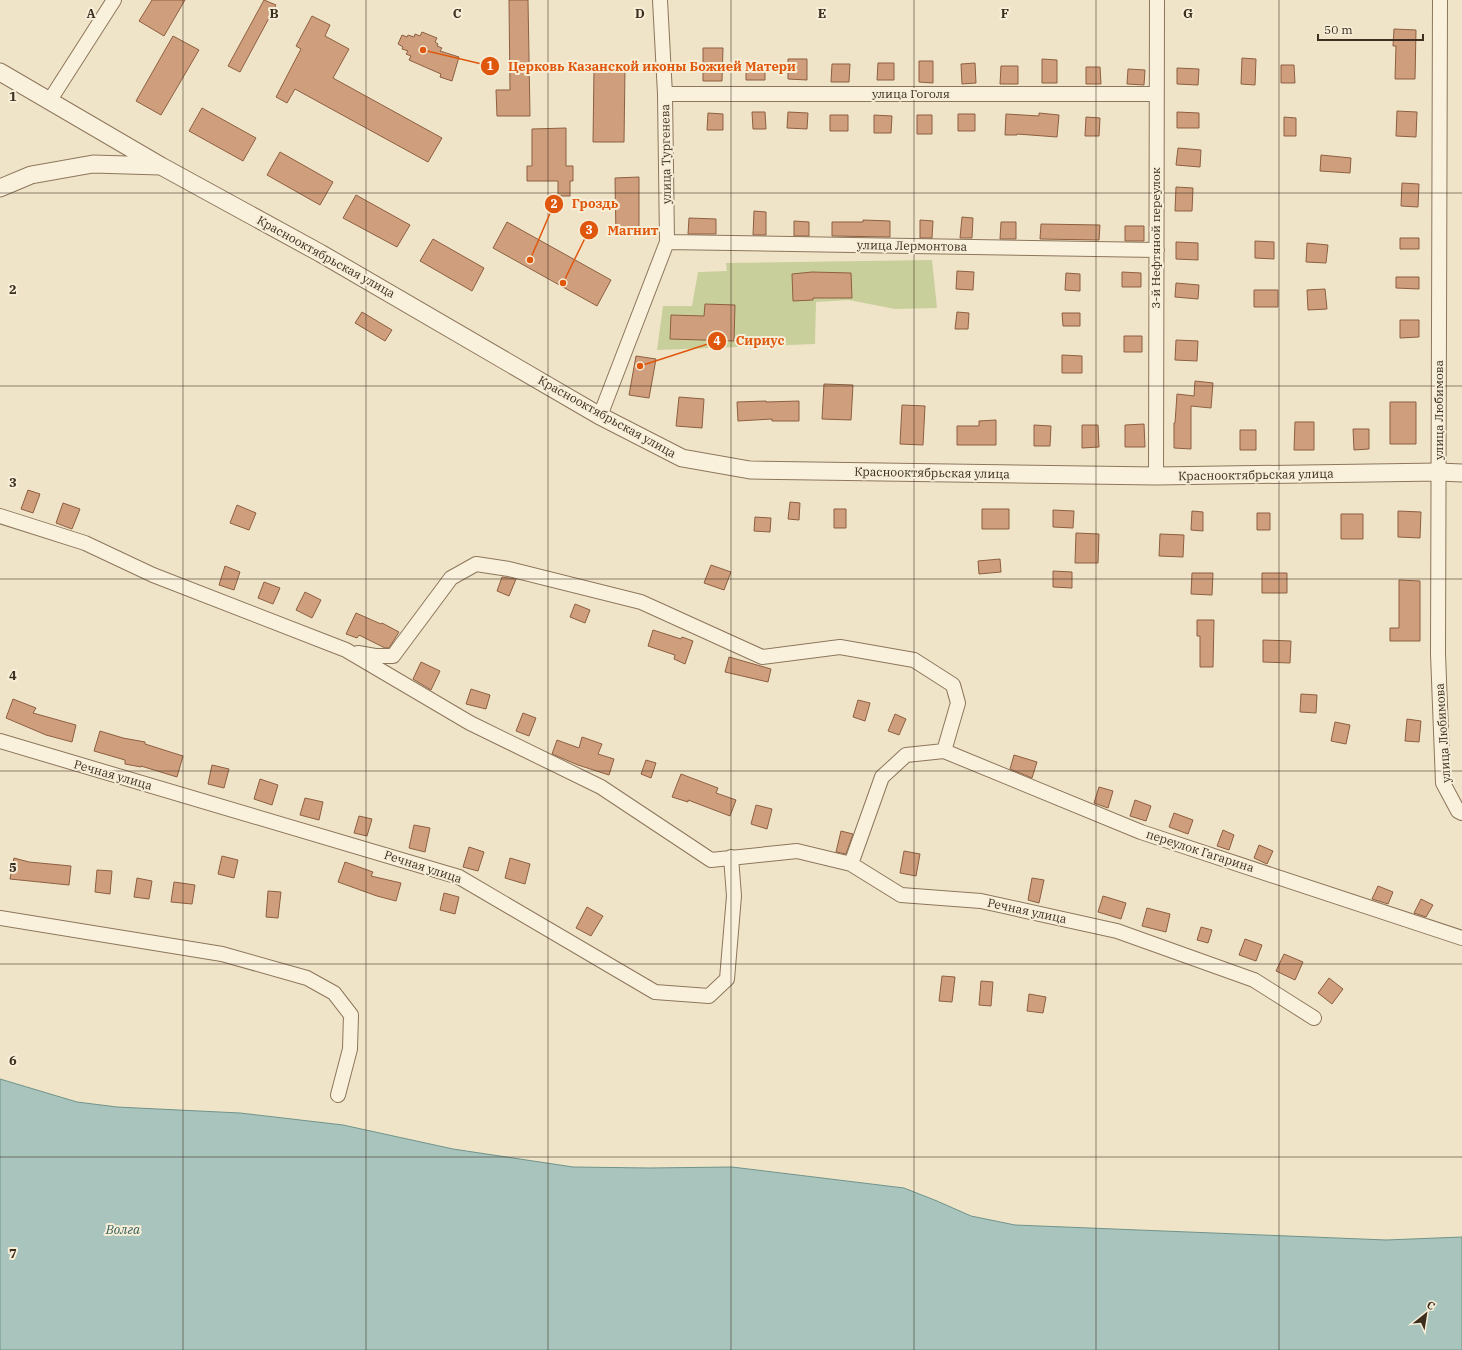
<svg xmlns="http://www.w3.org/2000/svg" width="1462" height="1350" viewBox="0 0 1462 1350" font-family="'IBM Plex Serif',serif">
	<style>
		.green { fill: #c9cf9b }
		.water { fill: #a9c4bc; stroke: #6f938a }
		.building { fill: #cf9f7d; stroke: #8d5f41 }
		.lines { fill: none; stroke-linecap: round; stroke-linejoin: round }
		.minor-casing { stroke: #8d765c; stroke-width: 16 }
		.tertiary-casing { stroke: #8d765c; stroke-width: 19 }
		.minor { stroke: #faf1dc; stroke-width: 14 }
		.tertiary { stroke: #faf1dc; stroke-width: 17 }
		.grid { fill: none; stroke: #3d2e20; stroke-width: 1; stroke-opacity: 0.55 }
		.labels { text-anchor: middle; stroke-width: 4; stroke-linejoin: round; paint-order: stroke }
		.street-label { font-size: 12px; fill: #3d2e20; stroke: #f7eed8 }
		.water-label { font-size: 13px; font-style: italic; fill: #2f5d5a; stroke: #f7eed8 }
		.grid-label { font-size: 13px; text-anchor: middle; font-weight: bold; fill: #3d2e20; stroke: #f7eed8; stroke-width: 4; stroke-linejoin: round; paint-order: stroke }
		.leader { fill: none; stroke: #df570d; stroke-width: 1.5 }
		.callout-dot { fill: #df570d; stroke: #f7eed8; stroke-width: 1.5 }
		.mark-label { font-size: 12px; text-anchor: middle; font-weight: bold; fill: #fff }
		.callout-label { font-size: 13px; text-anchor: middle; font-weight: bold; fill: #df570d; stroke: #f7eed8; stroke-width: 4; stroke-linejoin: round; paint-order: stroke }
	</style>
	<rect width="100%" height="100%" fill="#f0e4c8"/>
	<path class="green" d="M932 260 937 308 895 309 849 300 816 302 815 344 657 350 663 306H692L698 272 727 271 726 263Z"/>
	<path class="water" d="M0 1079 77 1102 117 1107 240 1113 343 1125 453 1149 573 1167 649 1168 732 1167 904 1188 937 1201 971 1216 1015 1225 1386 1240 1462 1237V1350H0Z"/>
	<path class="building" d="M152 0H185L164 36 139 21Z
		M264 0 276 5 240 72 228 66Z
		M509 0H528L530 116H497L496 90H510Z
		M312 16 330 25 325 36 349 49 333 78 442 138 428 162 295 89 287 103 276 97 301 49 296 46Z
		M1394 29 1416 30 1415 79H1395L1396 46H1393Z
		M422 32 437 38 435 42 438 44 437 46 442 48 440 51 459 57 452 81 440 77 441 74 409 60 411 56 406 54 408 51 402 49 403 47 398 44 402 35 407 37 408 35 414 37 415 34 420 36Z
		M173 36 199 50 161 115 136 101Z
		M703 48H723L722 81H703Z
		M1242 58 1256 59 1255 85 1241 84Z
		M788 59H807V80L788 79Z
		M1042 59 1057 60V83H1042Z
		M919 61H933V83L919 82Z
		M878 63H894V80H877Z
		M975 63 976 83 962 84 961 64Z
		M746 64 765 65V80H746Z
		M832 64H850L849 82H831Z
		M1281 65H1294L1295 83H1281Z
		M1001 66H1018V84H1000Z
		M1086 67H1100L1101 84H1086Z
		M594 68H625L624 142H593Z
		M1177 68 1199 69 1198 85 1177 84Z
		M1128 69 1145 70 1144 85 1127 84Z
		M202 108 256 138 243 161 189 131Z
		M1397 111 1417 112 1416 137 1396 136Z
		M752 112H765L766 129H753Z
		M788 112 808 113 807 129 787 128Z
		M1177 112 1199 113V128H1177Z
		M708 113 723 114V130H707Z
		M1039 113 1059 115 1057 137 1017 134V135H1005L1006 114 1039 116Z
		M958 114H975V131H958Z
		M830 115H848V131H830Z
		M874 115 892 116 891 133H874Z
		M917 115H932V134H917Z
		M1086 117 1100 118 1099 136H1085Z
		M1284 117 1296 118V136H1284Z
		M566 128V166H573V181H570V196H558V181H527V166H532V129Z
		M1178 148 1201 150 1200 167 1176 165Z
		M280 152 333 182 320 205 267 175Z
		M1321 155 1351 158 1350 173 1320 171Z
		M639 177V236H616L615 178Z
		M1402 183 1419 184 1418 207 1401 206Z
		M1176 187 1193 188 1192 211H1175Z
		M356 195 410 225 397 247 343 218Z
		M754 211 766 212V235H753Z
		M962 217 973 218 972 238H960Z
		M689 218 716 219V234H688Z
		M863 220 890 221V237L832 236V222H863Z
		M920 220 933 221 932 238H920Z
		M794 221 809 222V236H794Z
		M507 222 611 280 597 306 493 248Z
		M1001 222H1016V239H1000Z
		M1041 224 1100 225 1099 240 1040 239Z
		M1125 226H1144V241H1125Z
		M1400 238H1419V249H1400Z
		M433 239 484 268 472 291 420 261Z
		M1255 241 1274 242V259L1255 258Z
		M1176 242 1198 243V260L1176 259Z
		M1307 243 1328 245 1326 263 1306 262Z
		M957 271 974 272 973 290 956 289Z
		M812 272 851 273 852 298H813V300L793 301 792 274Z
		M1122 272 1141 273V287H1122Z
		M1066 273 1080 274V291L1065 290Z
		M1396 277H1419V289L1396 288Z
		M1176 283 1199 285 1198 299 1175 297Z
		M1325 289 1327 309 1308 310 1307 290Z
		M1254 290H1278V307H1254Z
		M705 304 735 305 734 341 670 339 671 315 704 316Z
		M362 312 392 330 385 341 355 323Z
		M957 312 969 313 968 329H955Z
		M1062 313H1080V326H1063Z
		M1400 320H1419V337L1400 338Z
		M1124 336H1142V352H1124Z
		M1176 340 1198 341 1197 361 1175 360Z
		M1062 355 1082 356V373H1062Z
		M636 356 656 359 649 398 629 395Z
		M1195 381 1213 383 1211 408 1191 406V449L1174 448V423H1175L1177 394 1194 396Z
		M824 384 853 385 851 420 822 419Z
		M679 397 704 399 702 428 676 426Z
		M766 401V402L799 401V421H772V419L738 421 737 402Z
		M1390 402H1416V444H1390Z
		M902 405 925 406 923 445 900 444Z
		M996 420V445H957V426H979V421Z
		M1295 422H1314V450H1294Z
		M1144 424 1145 447H1125V425Z
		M1034 425 1051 426 1050 446H1034Z
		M1082 425H1098L1099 447 1082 448Z
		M1353 429H1369V449L1354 450Z
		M1240 430H1256V450H1240Z
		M28 490 40 494 33 513 21 509Z
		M790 502 800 503 799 520 788 519Z
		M63 503 80 509 72 529 56 523Z
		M237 505 256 513 249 530 230 523Z
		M834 509H846V528H834Z
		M982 509H1009V529H982Z
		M1053 510 1074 511 1073 528 1053 527Z
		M1192 511 1203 512V531L1191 530Z
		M1398 511 1421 512 1420 538 1398 537Z
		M1257 513H1270V530H1257Z
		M1341 514H1363V539H1341Z
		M755 517 771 518 770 532 754 531Z
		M1076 533 1099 534 1098 563H1075Z
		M1160 534 1184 535 1183 557 1159 556Z
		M1000 559 1001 572 979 574 978 561Z
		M711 565 731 572 724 590 704 583Z
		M225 566 240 572 234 590 219 585Z
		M1053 571 1072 572V588L1053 587Z
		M1192 573H1213L1212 595 1191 594Z
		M1262 573H1287V593H1262Z
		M502 577 516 579 509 596 497 591Z
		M1399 580 1420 581V641H1390V628H1399Z
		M264 582 280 588 273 604 258 598Z
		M305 592 321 600 312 618 296 610Z
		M575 604 590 610 585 623 570 617Z
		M356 613 381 624 382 623 399 632 389 648H385L359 635 357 638 346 634Z
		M1197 620H1214L1213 667H1200V636H1197Z
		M653 630 681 639 682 637 693 641 685 664 674 659 675 655 648 646Z
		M1263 640 1291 641 1290 663 1263 662Z
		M729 657 771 669 768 682 725 672Z
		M421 662 440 671 431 690 413 679Z
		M471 689 490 695 486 709 466 704Z
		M1301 694 1317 695 1316 713 1300 712Z
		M13 699 36 708 33 713 76 725 72 742 46 735 6 718Z
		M858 700 870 703 865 721 853 717Z
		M523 713 536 718 529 736 516 731Z
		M895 714 906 719 899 735 888 731Z
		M1407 719 1421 721 1419 742 1405 741Z
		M1335 722 1350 725 1346 744 1331 741Z
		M100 731 123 738 145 742V744L183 756 177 777 141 766V767L125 764V760L94 751Z
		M582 737 602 744 598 754 614 759 609 775 578 765 552 754 557 740 579 748Z
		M1014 755 1037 762 1032 778 1010 769Z
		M646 760 656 763 651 778 641 774Z
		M212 765 229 769 224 788 208 784Z
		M681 774 718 788 716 793 736 800 730 816 688 800V802L672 797Z
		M260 779 278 785 272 805 254 799Z
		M1099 787 1113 791 1108 808 1094 803Z
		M305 798 323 802 319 820 300 815Z
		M1135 800 1151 806 1146 821 1130 816Z
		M756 805 772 809 767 829 751 824Z
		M1174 813 1193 820 1188 834 1169 827Z
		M359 816 372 819 367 836 354 833Z
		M414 825 430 828 425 852 409 848Z
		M1223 830 1234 835 1229 850 1217 846Z
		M841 831 853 834 846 854 836 852Z
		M1259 845 1273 851 1267 864 1254 858Z
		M469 847 484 852 478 871 463 867Z
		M904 851 920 854 916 876 900 873Z
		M222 856 238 860 234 878 218 874Z
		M14 858 29 862 71 866 69 885 10 879Z
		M510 858 530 864 525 884 505 878Z
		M345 862 373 872 371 876 401 883 396 901 377 896 338 882Z
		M97 870 112 871 110 894 95 892Z
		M137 878 152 881 149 899 134 897Z
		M1032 878 1044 880 1039 903 1028 900Z
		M174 882 195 885 192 904 171 902Z
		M1378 886 1393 892 1388 904 1372 899Z
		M268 891 281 892 278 918 266 917Z
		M444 893 459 897 455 914 440 910Z
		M1103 896 1126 903 1121 919 1098 912Z
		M1421 899 1433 905 1426 917 1414 913Z
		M587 907 603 916 591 936 576 928Z
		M1147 908 1170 914 1166 932 1142 926Z
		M1201 927 1212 930 1208 943 1197 940Z
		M1245 939 1262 945 1256 961 1239 955Z
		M1284 954 1303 962 1295 980 1276 971Z
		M942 976 955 977 952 1002 939 1001Z
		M1329 978 1343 989 1332 1004 1318 993Z
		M981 981 993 982 991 1006 979 1005Z
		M1029 994 1046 997 1043 1013 1027 1011Z"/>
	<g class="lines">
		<defs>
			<path id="minor" d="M1440 0 1438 654 1443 783 1458 811 1462 813
				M665 94H1156
				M50 100 114 0
				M667 242 1157 250
				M600 416 667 242 665 94 660 0
				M1156 476 1157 0
				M0 516 85 543 153 575 346 650 470 723 601 787 711 860 797 851 851 864 901 895 981 901 1117 931 1254 980 1314 1018
				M358 653 375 656H393L451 578 476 564 509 569 641 602 762 657 840 647 914 660 953 685 958 703 944 751 906 755 882 777 851 864
				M0 741 459 877 655 992 709 996 727 979 734 896 731 857
				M944 751 1141 832 1462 938
				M0 918 222 954 307 978 334 993 351 1015 350 1049 338 1095"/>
			<path id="tertiary" d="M0 72 161 166 320 253 600 416 682 458 750 470 1156 476 1439 472 1462 473
				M0 188 31 175 93 164 160 166"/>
		</defs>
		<use href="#minor" class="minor-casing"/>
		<use href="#tertiary" class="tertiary-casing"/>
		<use href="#minor" class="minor"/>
		<use href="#tertiary" class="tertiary"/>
	</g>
	<path class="grid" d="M183 0V1350M366 0V1350M548 0V1350M731 0V1350M914 0V1350M1096 0V1350M1279 0V1350M0 193H1462M0 386H1462M0 579H1462M0 771H1462M0 964H1462M0 1157H1462"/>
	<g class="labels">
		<g class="street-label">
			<text x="911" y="98">улица Гоголя</text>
			<text transform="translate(666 154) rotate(-91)" y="4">улица Тургенева</text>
			<text transform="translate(1156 238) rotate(-90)" y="4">3-й Нефтяной переулок</text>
			<text transform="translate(912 246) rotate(1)" y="4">улица Лермонтова</text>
			<text transform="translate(326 257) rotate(29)" y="4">Краснооктябрьская улица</text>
			<text transform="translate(1439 410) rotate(-90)" y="4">улица Любимова</text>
			<text transform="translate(607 417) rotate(29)" y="4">Краснооктябрьская улица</text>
			<text transform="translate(932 473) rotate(1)" y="4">Краснооктябрьская улица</text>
			<text transform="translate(1256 475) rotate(-1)" y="4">Краснооктябрьская улица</text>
			<text transform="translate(1443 733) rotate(-94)" y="4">улица Любимова</text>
			<text transform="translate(113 775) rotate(16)" y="4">Речная улица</text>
			<text transform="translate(1200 851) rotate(18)" y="4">переулок Гагарина</text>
			<text transform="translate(423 867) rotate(18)" y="4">Речная улица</text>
			<text transform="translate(1027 911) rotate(12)" y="4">Речная улица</text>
		</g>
		<g class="water-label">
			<text x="123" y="1234">Волга</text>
		</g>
	</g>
	<g class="grid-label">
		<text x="91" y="18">A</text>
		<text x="274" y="18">B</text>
		<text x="457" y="18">C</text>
		<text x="640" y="18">D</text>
		<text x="822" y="18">E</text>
		<text x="1005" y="18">F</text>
		<text x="1188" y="18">G</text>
		<text x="13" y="101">1</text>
		<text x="13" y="294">2</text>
		<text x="13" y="487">3</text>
		<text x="13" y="680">4</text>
		<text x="13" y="872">5</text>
		<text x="13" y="1065">6</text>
		<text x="13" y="1258">7</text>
	</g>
	<path class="leader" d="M423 50L490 66M530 260L554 204M563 283L589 230M640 366L717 341"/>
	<g class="callout-dot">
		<circle cx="423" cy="50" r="4"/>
		<circle cx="530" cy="260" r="4"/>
		<circle cx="563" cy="283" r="4"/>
		<circle cx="640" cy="366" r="4"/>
		<circle cx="490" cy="66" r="10"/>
		<circle cx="554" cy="204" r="10"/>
		<circle cx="589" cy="230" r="10"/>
		<circle cx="717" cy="341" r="10"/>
	</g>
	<g class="mark-label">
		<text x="490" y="70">1</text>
		<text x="554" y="208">2</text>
		<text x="589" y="234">3</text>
		<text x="717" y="345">4</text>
	</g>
	<g class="callout-label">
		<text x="652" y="71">Церковь Казанской иконы Божией Матери</text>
		<text x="595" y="208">Гроздь</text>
		<text x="633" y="235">Магнит</text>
		<text x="760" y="345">Сириус</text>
	</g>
	<g transform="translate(1426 1314) rotate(30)" stroke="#f7eed8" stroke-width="3" paint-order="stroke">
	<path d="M0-3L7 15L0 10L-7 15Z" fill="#3d2e20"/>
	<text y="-6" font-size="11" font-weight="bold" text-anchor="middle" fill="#3d2e20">С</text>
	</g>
	<path d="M1318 34v6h105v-6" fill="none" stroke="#3d2e20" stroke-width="2"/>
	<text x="1324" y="34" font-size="12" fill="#3d2e20" stroke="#f7eed8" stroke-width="3" paint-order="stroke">50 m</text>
</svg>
